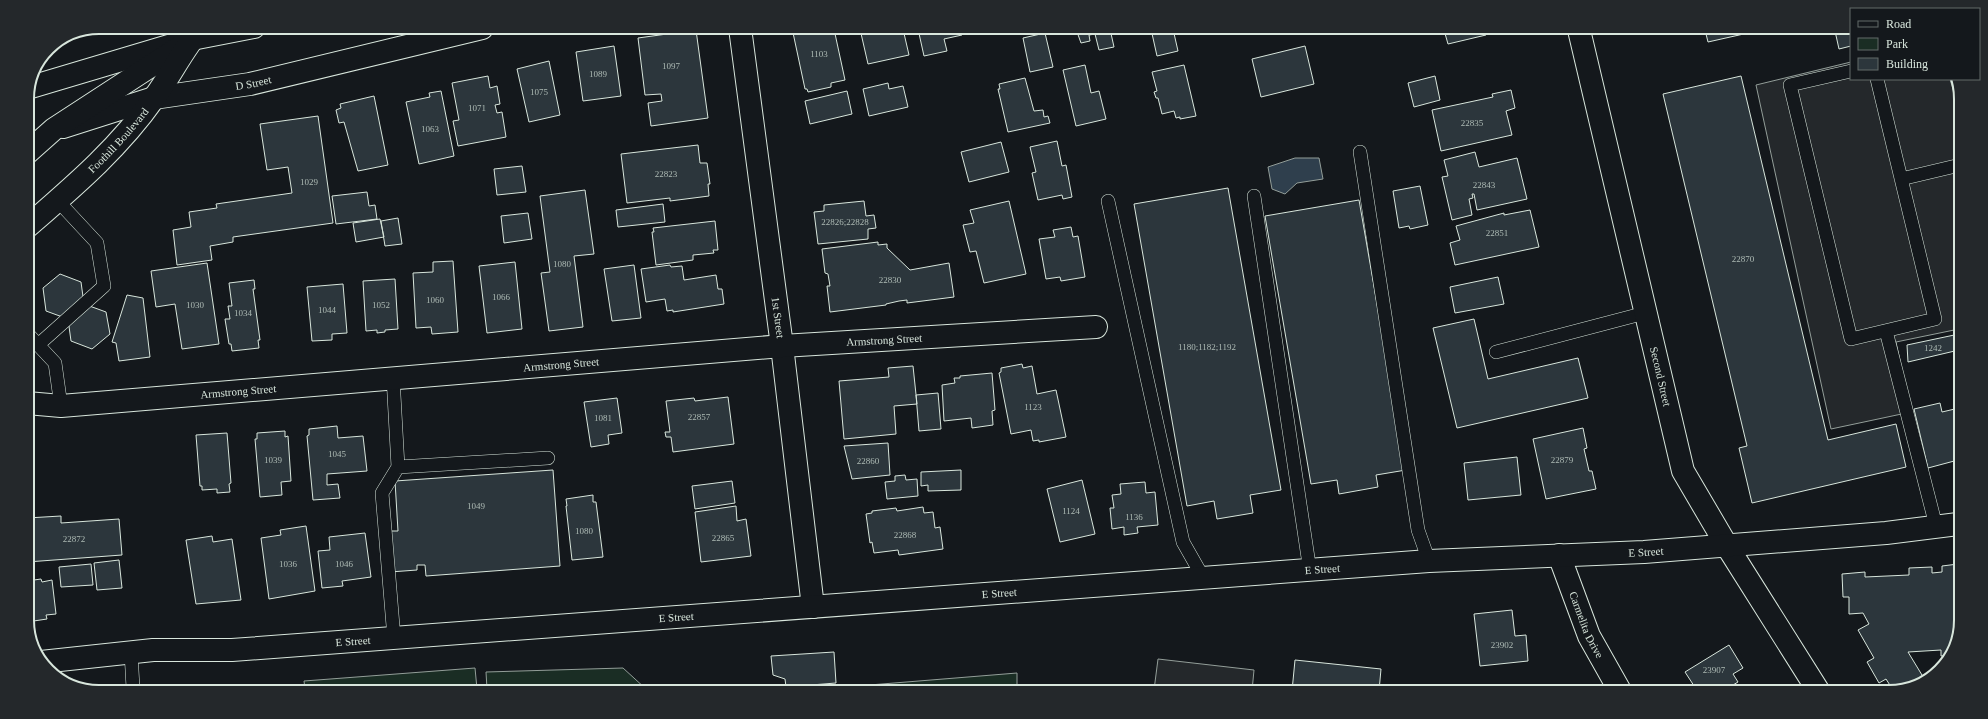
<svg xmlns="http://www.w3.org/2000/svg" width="1988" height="719" viewBox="0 0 1988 719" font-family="'Times New Roman',serif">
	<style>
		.green { fill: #1a2d24; stroke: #939e99 }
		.parking { fill: #24282b; stroke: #939e99 }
		.water { fill: #2f3f4d; stroke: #939e99 }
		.building { fill: #2c363c; stroke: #d8e6dc }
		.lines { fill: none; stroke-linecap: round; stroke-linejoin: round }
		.lane-casing { stroke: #d8e6dc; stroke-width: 14 }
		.street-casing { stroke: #d8e6dc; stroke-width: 24 }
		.secondary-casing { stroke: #d8e6dc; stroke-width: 24 }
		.primary-casing { stroke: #d8e6dc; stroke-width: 24 }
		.lane { stroke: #14181c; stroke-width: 13 }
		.street { stroke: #14181c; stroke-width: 22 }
		.secondary { stroke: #14181c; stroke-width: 22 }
		.primary { stroke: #14181c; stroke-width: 22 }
		.labels { text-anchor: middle; stroke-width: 3; stroke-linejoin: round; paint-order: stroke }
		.number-label { font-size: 9px; fill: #adbab4 }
		.street-label { font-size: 11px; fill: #d8e6dc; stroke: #14181c }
		.rim { fill: none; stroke: #d8e6dc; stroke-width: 2 }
	</style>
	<rect width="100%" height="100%" fill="#14181c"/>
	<path class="green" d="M475 668 477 689H305L304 681Z
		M623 668 646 689H487L486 672Z
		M1017 673V690H808Z"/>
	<path class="parking" d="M1851 62V79H1950L1961 116 1959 329 1896 342 1911 412 1831 429 1756 85Z
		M1158 659 1254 670 1252 691 1154 690Z"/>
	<path class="water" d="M1295 158H1319L1323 179 1297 183 1285 194 1272 189 1268 167Z"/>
	<path class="building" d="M792 28 834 29 845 80 831 83V87L808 92 807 89H805Z
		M860 29H903L909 55 868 64Z
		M918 29H960L962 35 944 39 947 51 924 56Z
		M1076 29H1110L1114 47 1099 50 1095 34 1089 35 1090 41 1081 43Z
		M1151 29H1173L1178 51 1157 56Z
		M696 30 708 118 651 126 648 103 662 101 661 94 645 95 638 38Z
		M1444 30H1485L1486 35 1448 44Z
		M1705 30H1757V31L1708 42Z
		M1835 31H1851V46L1839 49Z
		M1045 33 1053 67 1030 72 1023 38Z
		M614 46 621 96 583 101 576 52Z
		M1305 46 1314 84 1261 97 1252 59Z
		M549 61 560 115 529 122 517 69Z
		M1085 65 1091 93 1099 91 1106 119 1076 126 1063 70Z
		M1184 65 1196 116 1180 119V117L1176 118 1174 111 1162 114 1158 98H1156L1154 92 1157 91 1152 72Z
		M488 76 490 88 497 86 500 104 495 105 497 113 502 112 506 137 458 146 453 121 459 120 452 83Z
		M1435 76 1440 100 1414 107 1408 83Z
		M1741 76 1828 440 1896 424 1906 467 1752 503 1739 448 1747 446 1663 94Z
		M1025 78 1034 111 1043 110 1044 117 1048 116 1050 123 1008 132 998 89H1000L999 84Z
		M888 83 889 89 903 86 908 107 869 116 863 89Z
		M1511 90 1515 108 1506 111 1512 135 1441 151 1432 110 1493 97 1492 94Z
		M441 91 454 156 419 164 406 102 430 97 429 93Z
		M847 91 852 114 810 124 805 101Z
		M374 96 388 165 358 171 344 122 339 123 336 110 341 108 340 104Z
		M318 116 333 223 233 237V242L210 246 212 260 177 265 173 230 191 227 189 212 217 208 216 204 292 193 288 167 267 170 260 124Z
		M1057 141 1062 166 1066 165 1072 197 1063 199 1062 195 1038 200 1032 173 1036 172 1030 147Z
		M1001 142 1009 172 969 182 961 152Z
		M698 145 700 163H707L710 184H708L709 196 670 201V198L627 203 621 154Z
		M1475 152 1479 167 1517 158 1527 199 1477 210 1474 194H1472L1473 198 1469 199 1472 215 1452 220 1442 177 1448 176 1444 160Z
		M522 166 526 192 497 195 494 169Z
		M1420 186 1428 225 1410 229 1409 226 1399 228 1393 191Z
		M1228 188 1281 490 1250 495 1253 513 1217 519 1214 501 1187 506 1134 204Z
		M585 190 594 254 574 256 583 327 549 331 541 273 550 272 540 196Z
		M367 192 369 206 375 205 377 219 336 224 332 196Z
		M1359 200 1406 470 1376 475 1378 487 1339 494 1337 480 1311 484 1265 216Z
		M864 201 866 216 874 215 876 228 868 229V239L818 244 814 212 824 211V205Z
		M1009 201 1026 274 984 283 976 251 970 252 963 225 974 223 970 210Z
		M663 204 665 222 618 227 616 210Z
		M1530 210 1539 247 1455 265 1450 243 1460 240 1456 226 1504 213V215Z
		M528 213 532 239 504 243 501 216Z
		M398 218 402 244 385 246 381 221Z
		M380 219 384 237 356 242 353 223Z
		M715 221 718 250H713L714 253 693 255V260L656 265 652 232H654L653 228Z
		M1071 227 1073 237 1078 236 1085 277 1061 281 1060 277 1046 279 1039 239 1055 237 1053 230Z
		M878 242V245L887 244V248L910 270 949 263 954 297 907 303V300L899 301 886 304V305L830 312 827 286H830L828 274 825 273 822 249Z
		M453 261 458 332 432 334 431 327 416 328 413 273 433 272V262Z
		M515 262 522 329 487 333 479 266Z
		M207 263 219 344 182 349 175 304 156 307 151 271Z
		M634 265 641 318 612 321 604 269Z
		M670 265 671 267 682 266 684 280 716 275 718 289H722L724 304 673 312V310L667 311 665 299 646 302 641 269Z
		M60 274 81 282 84 304 106 312 110 334 92 349 71 341 68 319 46 311 43 288Z
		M1498 277 1504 304 1455 313 1450 287Z
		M395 279 398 329 385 330V332L377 333V330L366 331 363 281Z
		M254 280 255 289H253L260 340H258L259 348 232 351 231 344H229L225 319H230L228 306H232L229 283Z
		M343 284 347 333 332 334V340L312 341 307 287Z
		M127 295 143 298 150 357 119 361 116 343 112 342Z
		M1474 319 1488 379 1578 358 1588 398 1457 428 1433 328Z
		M1959 334V350L1908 362 1907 345Z
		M1022 364 1023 368 1032 366 1037 394 1056 390 1066 437 1039 442V440L1033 441 1031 430 1011 434 999 373 1001 372V368Z
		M913 366 917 404 894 406 896 434 844 439 839 381 889 377 888 368Z
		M992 373 995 410 992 411 993 425 972 428 971 418 944 421 942 385 955 383 954 378H960V376Z
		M938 393 941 429 919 431 916 395Z
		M728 397 734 444 673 452 671 437H666L665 432H670L666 401 694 398 695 401Z
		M617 398 622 433 608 435 609 444 591 447 584 402Z
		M1940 403 1942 412 1959 408 1958 460 1928 468 1914 409Z
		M337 426 338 438 363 436 367 471 327 474V485L338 484 340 498 313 500 307 436 309 435V429Z
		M1583 428 1587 448 1584 449 1589 471H1592L1596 489 1546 499 1533 439Z
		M285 431V437L288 436 291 481 281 482 282 495 260 497 255 439H257V433Z
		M227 433 231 483 229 484 230 492 217 493V489L202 490V486H200L196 435Z
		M888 443 890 475 852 479 844 446Z
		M1517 457 1521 495 1468 500 1464 463Z
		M553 470 560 566 426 576 425 565H417V570L390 572 387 531H398L395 481Z
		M961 470V490L928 491V485L921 486V472Z
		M905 475 906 480 917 479 918 496 887 499 885 482 895 481V476Z
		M1082 480 1095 534 1060 542 1047 489Z
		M732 481 735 503 695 509 692 486Z
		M1145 482 1146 493 1155 492 1158 525 1137 527 1138 533 1124 535V527L1112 529 1110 508H1114L1112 495 1121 494 1120 484Z
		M593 495V502H596L603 557 572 560 566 506H567L566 499Z
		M736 506 737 521 746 519 751 556 701 562 695 512Z
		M923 507 924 513 933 512 935 528 940 527 943 549 899 555 898 550 874 553 872 542 870 543 866 514 872 513V511L896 508 897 511Z
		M61 516V523L119 519 122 555 27 562V518Z
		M306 526 315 591 269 599 261 538 281 535 280 530Z
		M365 533 371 577 342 581 343 586 322 588 318 551 330 550 329 537Z
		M212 536 213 542 232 539 241 600 196 604 186 540Z
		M119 560 122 588 97 590 94 563Z
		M91 564 93 585 61 587 59 567Z
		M1958 564 1957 643 1948 656H1941V650L1908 652 1925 680 1890 692 1893 690 1886 679 1879 683 1867 662 1874 658 1858 630 1869 624 1863 613 1849 614V597H1843L1842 574 1865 572V577L1909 575V568L1932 567V573L1942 572V566Z
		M41 579 42 582 52 580 56 614 46 615 47 619 27 622V581Z
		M1512 610 1515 636 1526 635 1528 661 1480 666 1474 614Z
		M1729 645 1743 668 1733 674 1738 682 1733 685 1737 692H1698L1685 672Z
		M834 652 836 683 786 687 785 679 773 675 771 656Z
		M1295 660 1381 669 1379 691H1292Z"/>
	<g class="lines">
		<defs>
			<path id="lane" d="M1851 71 1790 85 1851 339 1935 319 1877 79
				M1360 152 1418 530 1429 561
				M1901 179 1960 165
				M1254 196 1310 571
				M1108 201 1183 542 1204 579
				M1886 331 1936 526
				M27 333 55 363 61 406
				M38 345 104 286 97 243 58 201
				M1496 352 1645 313
				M393 377 398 467 382 493 394 638
				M398 467 548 458
				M131 652 133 688"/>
			<g id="street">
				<path id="s1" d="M740 28 782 346 813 607"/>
				<path id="s2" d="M27 403 61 406 782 346 1096 327"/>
				<path id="s3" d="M1559 555 1589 636 1620 691"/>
			</g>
			<g id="secondary">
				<path id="s4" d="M1579 30 1683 471 1727 546 1819 692"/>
				<path d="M31 87 192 39 254 27"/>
				<path id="s5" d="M63 127 154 98 250 84 482 28"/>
				<path id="s6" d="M41 662 153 650H232L1429 561 1644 552 1886 533 1958 524"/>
			</g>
			<g id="primary">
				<path d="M27 153 54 129 186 43"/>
				<path id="s7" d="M27 227C73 187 119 148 154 98 171 75 183 49 202 27"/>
			</g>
		</defs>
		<use href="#lane" class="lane-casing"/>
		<use href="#street" class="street-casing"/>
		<use href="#secondary" class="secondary-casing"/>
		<use href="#primary" class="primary-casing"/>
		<use href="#lane" class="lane"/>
		<use href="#street" class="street"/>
		<use href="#secondary" class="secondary"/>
		<use href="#primary" class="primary"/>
	</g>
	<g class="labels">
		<g class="number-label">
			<text x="819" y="57">1103</text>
			<text x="671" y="69">1097</text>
			<text x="598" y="77">1089</text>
			<text x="539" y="95">1075</text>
			<text x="477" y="111">1071</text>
			<text x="1472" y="126">22835</text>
			<text x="430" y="132">1063</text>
			<text x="666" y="177">22823</text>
			<text x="309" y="185">1029</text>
			<text x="1484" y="188">22843</text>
			<text x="845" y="225">22826;22828</text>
			<text x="1497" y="236">22851</text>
			<text x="1743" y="262">22870</text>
			<text x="562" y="267">1080</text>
			<text x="890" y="283">22830</text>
			<text x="501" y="300">1066</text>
			<text x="435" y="303">1060</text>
			<text x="195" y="308">1030</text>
			<text x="381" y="308">1052</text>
			<text x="327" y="313">1044</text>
			<text x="243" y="316">1034</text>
			<text x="1207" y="350">1180;1182;1192</text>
			<text x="1933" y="351">1242</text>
			<text x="1033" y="410">1123</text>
			<text x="699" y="420">22857</text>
			<text x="603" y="421">1081</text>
			<text x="337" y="457">1045</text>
			<text x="273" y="463">1039</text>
			<text x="1562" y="463">22879</text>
			<text x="868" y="464">22860</text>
			<text x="476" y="509">1049</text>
			<text x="1071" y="514">1124</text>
			<text x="1134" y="520">1136</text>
			<text x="584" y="534">1080</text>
			<text x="905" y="538">22868</text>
			<text x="723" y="541">22865</text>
			<text x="74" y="542">22872</text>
			<text x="288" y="567">1036</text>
			<text x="344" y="567">1046</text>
			<text x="1502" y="648">23902</text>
			<text x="1714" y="673">23907</text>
		</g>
		<g class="street-label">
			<text dy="4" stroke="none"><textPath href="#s5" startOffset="196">D Street</textPath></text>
			<text dy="4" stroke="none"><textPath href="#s7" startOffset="126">Foothill Boulevard</textPath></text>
			<text dy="4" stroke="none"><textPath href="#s1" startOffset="292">1st Street</textPath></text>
			<text dy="4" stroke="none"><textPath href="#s2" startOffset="860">Armstrong Street</textPath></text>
			<text dy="4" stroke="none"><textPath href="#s2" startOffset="536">Armstrong Street</textPath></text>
			<text dy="4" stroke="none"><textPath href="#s4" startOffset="356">Second Street</textPath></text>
			<text dy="4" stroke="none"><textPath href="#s2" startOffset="212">Armstrong Street</textPath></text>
			<text dy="4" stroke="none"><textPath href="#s6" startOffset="1609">E Street</textPath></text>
			<text dy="4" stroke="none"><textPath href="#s6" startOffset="1285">E Street</textPath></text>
			<text dy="4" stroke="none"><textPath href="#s6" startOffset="961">E Street</textPath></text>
			<text dy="4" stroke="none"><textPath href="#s6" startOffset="637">E Street</textPath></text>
			<text dy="4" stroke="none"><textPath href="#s3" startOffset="75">Carmelita Drive</textPath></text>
			<text dy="4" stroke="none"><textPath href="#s6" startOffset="313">E Street</textPath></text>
		</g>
	</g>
	<path d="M0 0H1988V719H0ZM99 34H1889A65 65 0 0 1 1954 99V620A65 65 0 0 1 1889 685H99A65 65 0 0 1 34 620V99A65 65 0 0 1 99 34Z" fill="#24282b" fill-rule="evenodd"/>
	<path class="rim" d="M99 34H1889A65 65 0 0 1 1954 99V620A65 65 0 0 1 1889 685H99A65 65 0 0 1 34 620V99A65 65 0 0 1 99 34Z"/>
	<rect x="1850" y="8" width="130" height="72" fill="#14181c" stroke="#626a69"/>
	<rect x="1858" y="21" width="20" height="6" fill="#14181c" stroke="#626a69"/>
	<text x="1886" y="28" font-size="12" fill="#d8e6dc">Road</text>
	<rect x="1858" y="38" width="20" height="12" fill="#1a2d24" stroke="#626a69"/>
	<text x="1886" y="48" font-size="12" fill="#d8e6dc">Park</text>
	<rect x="1858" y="58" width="20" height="12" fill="#2c363c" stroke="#626a69"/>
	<text x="1886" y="68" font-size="12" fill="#d8e6dc">Building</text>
</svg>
